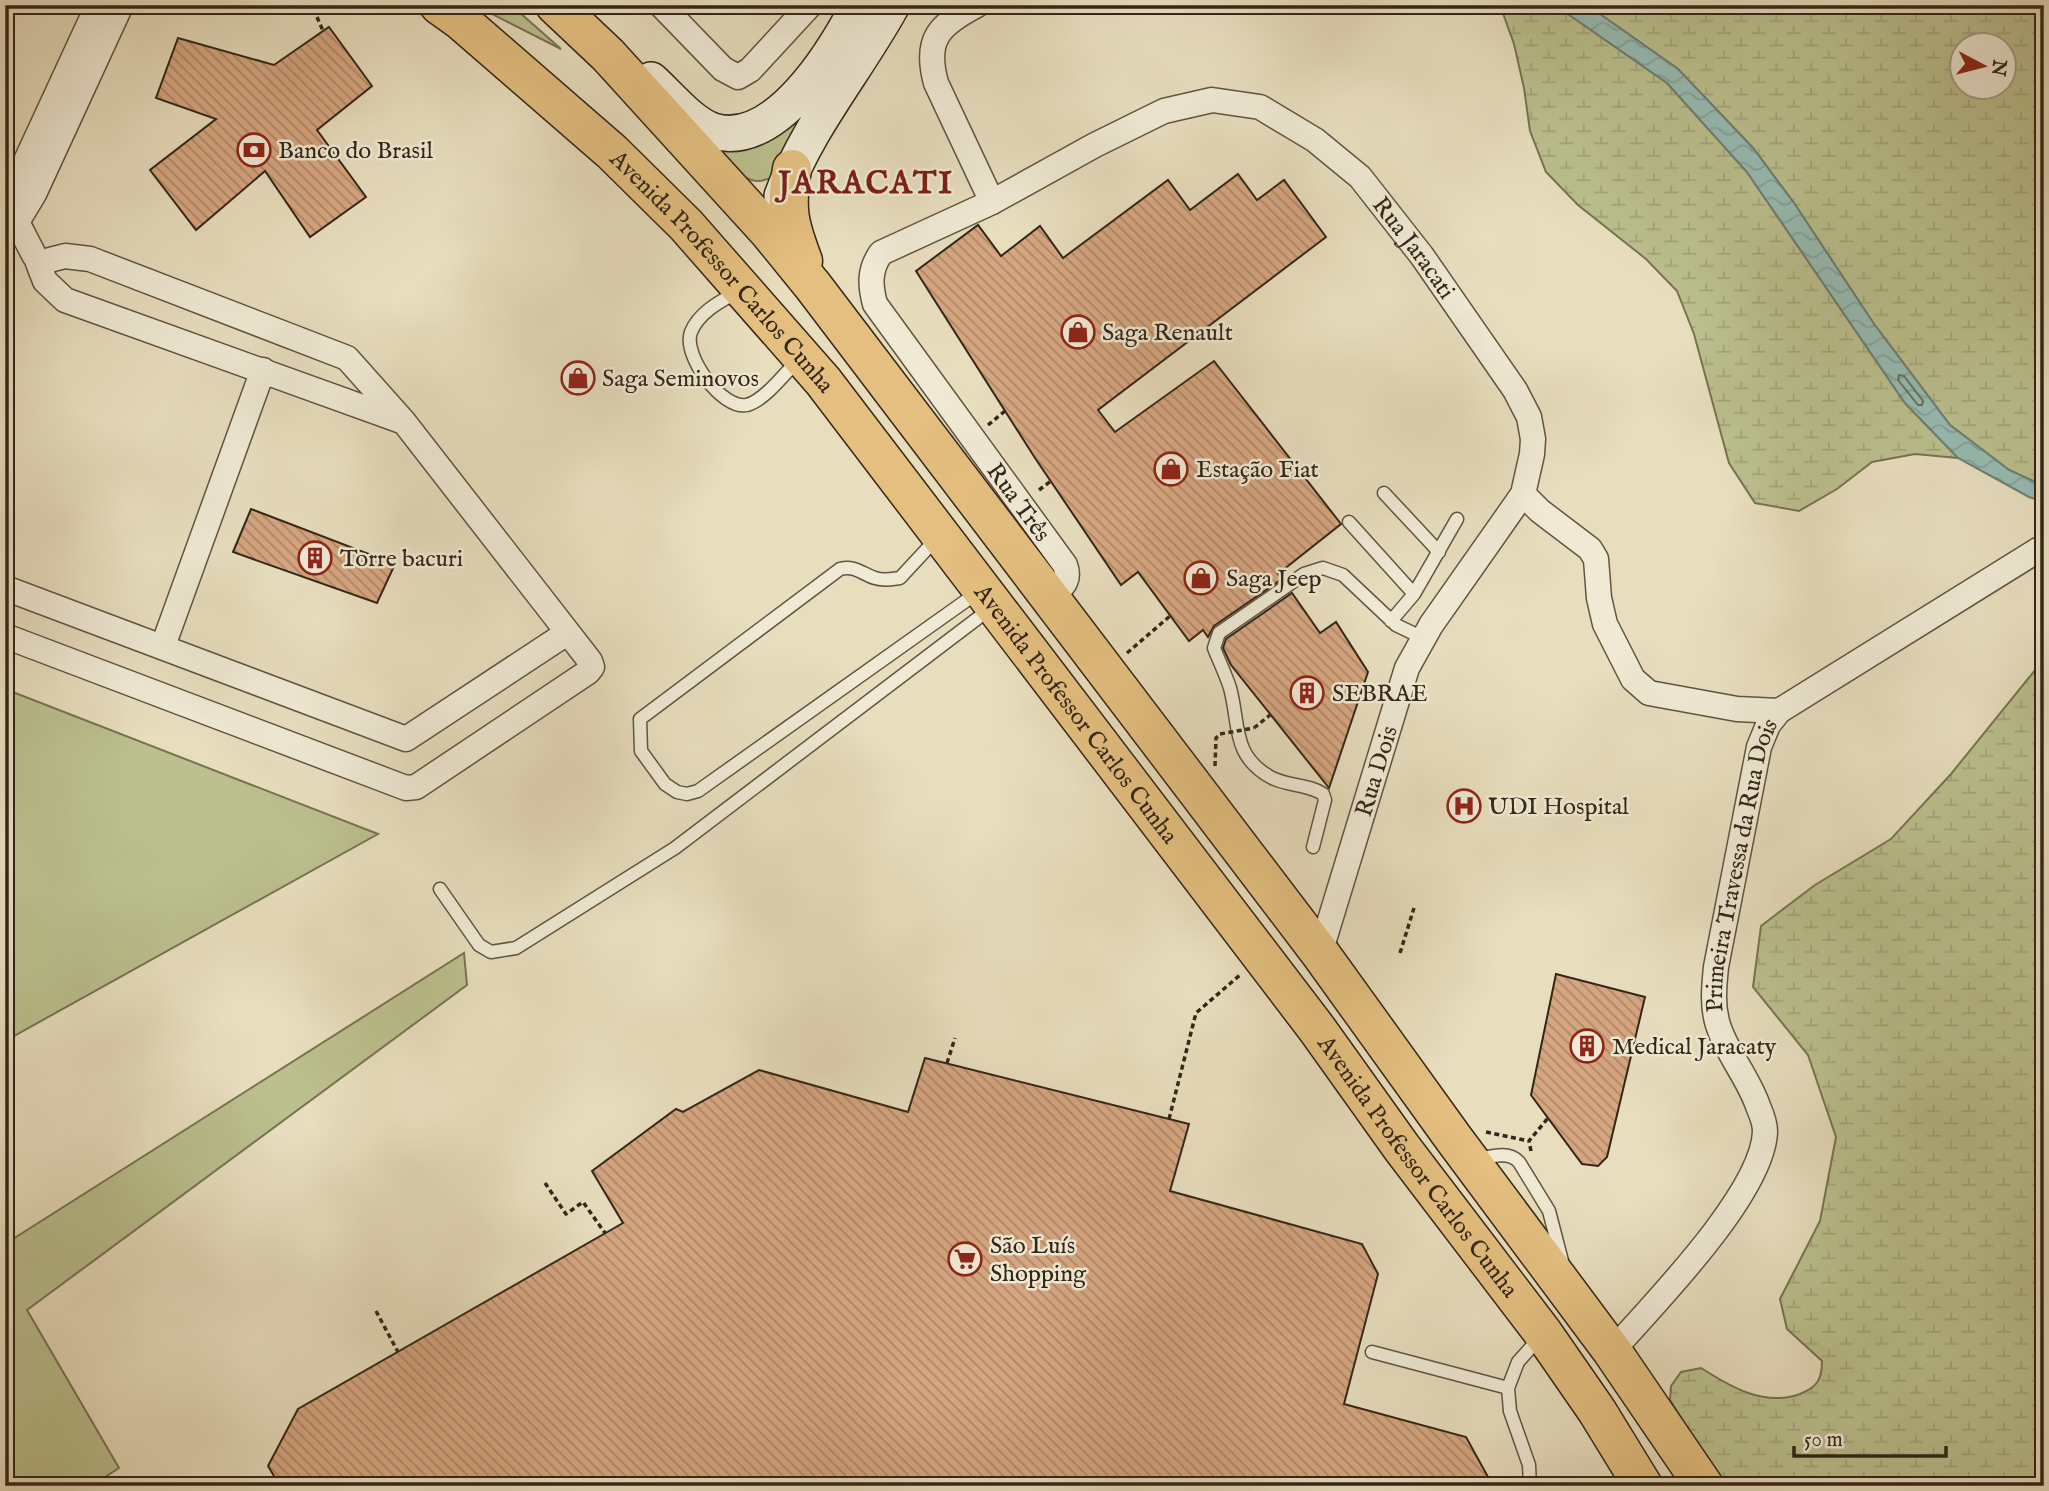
<svg xmlns="http://www.w3.org/2000/svg" width="2049" height="1491" viewBox="0 0 2049 1491" font-family="'IM FELL English',serif">
	<style>
		.grass { fill: #bbc08e; stroke: #777353; stroke-width: 2 }
		.wetland { fill: url(#wetland-marsh); stroke: #777353; stroke-width: 2; fill-rule: evenodd }
		.water { fill: url(#water-waves); stroke: #6f8075; stroke-width: 2 }
		.lines { fill: none; stroke-linecap: round; stroke-linejoin: round }
		.shore { stroke: #657166; stroke-width: 2 }
		.building { fill: url(#building-back-hatch); stroke: #332618; stroke-width: 2 }
		.service-casing { stroke: #605442; stroke-width: 15 }
		.minor-casing { stroke: #605442; stroke-width: 27 }
		.secondary-casing { stroke: #332618; stroke-width: 38 }
		.primary-casing { stroke: #332618; stroke-width: 41 }
		.path { stroke: #332618; stroke-width: 3.5; stroke-dasharray: 5 3.5; stroke-linecap: butt }
		.service { stroke: #f0ead5; stroke-width: 12 }
		.minor { stroke: #f0ead5; stroke-width: 24 }
		.secondary { stroke: #f0ead5; stroke-width: 35 }
		.primary { stroke: #e4bf7f; stroke-width: 38 }
		.path-bridge { stroke: #332618; stroke-width: 3.5; stroke-dasharray: 5 3.5; stroke-linecap: butt }
		.labels { text-anchor: middle; stroke-width: 5; stroke-linejoin: round; paint-order: stroke }
		.poi-label { font-size: 24px; fill: #332618; stroke: #f0ead5; text-anchor: start }
		.street-label { font-size: 24px; fill: #332618; stroke: #f0ead5 }
		.district-label { font-size: 32px; font-weight: bold; letter-spacing: 2px; fill: #7a1f14; stroke: #f0ead5 }
	</style>
	<defs>
		<pattern id="wetland-marsh" width="20" height="14" patternUnits="userSpaceOnUse" patternTransform="scale(1.75)"><rect width="20" height="14" fill="#bbc08e"/><path d="M1 5h8M5 5V1M11 12h8M15 12V8" fill="none" stroke="#a1a57a"/></pattern>
		<pattern id="water-waves" width="16" height="10" patternUnits="userSpaceOnUse" patternTransform="scale(1.75)"><rect width="16" height="10" fill="#97bcb3"/><path d="M0 5q4-4 8 0t8 0" fill="none" stroke="#83a199"/></pattern>
		<pattern id="building-back-hatch" width="6" height="6" patternUnits="userSpaceOnUse" patternTransform="scale(1.75)"><rect width="6" height="6" fill="#d6a680"/><path d="M-1 5l2 2M0 0l6 6M5-1l2 2" fill="none" stroke="#ae8768"/></pattern>
	</defs>
	<rect width="100%" height="100%" fill="#e8debe"/>
	<filter id="stains"><feTurbulence type="fractalNoise" baseFrequency=".00286" numOctaves="4"/><feColorMatrix values="0 0 0 0 .2 0 0 0 0 .09 0 0 0 0 .02 0 0 0 .5 -.17"/></filter>
	<radialGradient id="worn" r=".72"><stop offset=".6" stop-color="#630" stop-opacity="0"/><stop offset="1" stop-color="#630" stop-opacity=".3"/></radialGradient>
	<path class="grass" d="M480 5H511L561 49 490 13Z
		M812 101 775 175C747 194 732 164 716 144Z
		M5 689 378 834 5 1041Z
		M464 953 467 985 27 1310 119 1468 91 1486H5V1244Z"/>
	<path class="wetland" d="M1500 5H1555L1667 83 1747 172 1905 403 1958 458 1915 454 1872 462 1837 489 1799 511 1755 503 1729 463 1694 334 1677 291 1646 259 1578 205 1546 172 1530 131 1524 88 1514 44Z
		M1587 5H2044V486L2009 470 1950 425 1874 324 1794 203 1753 148 1678 69ZM1962 46H2004V88H1962Z
		M2044 659V1486H1724L1670 1400 1671 1386 1681 1372 1701 1368C1731 1387 1764 1407 1800 1394 1817 1387 1822 1380 1822 1361L1787 1329 1780 1299 1820 1221 1836 1137 1808 1055 1753 987 1761 926 1815 885 1891 839 1951 774Z"/>
	<path class="water" d="M1555 5H1587L1678 69 1753 148 1794 203 1874 324 1950 425 2009 470 2044 486V502L2029 497 1958 458 1905 403 1747 172 1667 83Z"/>
	<g class="lines">
		<path class="shore" d="M1899 375 1904 376 1923 401 1922 405H1918L1898 380Z"/>
	</g>
	<path class="building" d="M329 27 372 86 317 130 366 197 310 237 265 171 196 230 150 170 216 119 156 98 178 38 274 65Z
		M1238 174 1257 200 1284 180 1326 237 1098 410 1115 432 1214 361 1341 524 1278 574 1282 579 1214 626 1208 637 1203 630 1189 641 1138 572 1121 585 1035 458 916 271 978 225 1001 256 1040 226 1063 258 1168 180 1190 210Z
		M251 509 395 564 377 603 233 552Z
		M1292 593 1320 633 1336 622 1368 672 1329 788 1231 665 1223 648 1226 639Z
		M1556 974 1645 997 1607 1157 1598 1166 1582 1164 1531 1095Z
		M925 1058 1189 1124 1170 1191 1362 1244 1378 1274 1344 1404 1466 1437 1493 1486H280L268 1466 298 1409 623 1223 592 1171 676 1109 683 1112 759 1070 908 1112Z"/>
	<g class="lines">
		<defs>
			<path id="service" d="M739 291C721 301 699 312 691 332 682 355 722 410 747 405 765 400 786 372 799 359
				M1384 493 1439 552
				M1349 522 1414 594
				M938 537 900 578C892 579 883 581 875 578 862 574 855 565 840 569L640 719 641 751 665 784 677 792 687 794 698 791 967 600
				M1391 621 1414 594 1457 519
				M1313 847 1325 800 1323 794C1308 784 1288 786 1272 778 1231 756 1240 724 1230 688 1226 675 1219 661 1214 648L1219 633 1304 574 1323 568 1343 575 1396 625 1423 638
				M440 889 479 945 491 952 516 948 675 848 978 618
				M1475 1160C1490 1157 1508 1150 1519 1162L1549 1211 1562 1261
				M1372 1352 1508 1388
				M1530 1486 1529 1465 1510 1411 1508 1388 1518 1362 1541 1336"/>
			<g id="minor">
				<path d="M661 5 723 69 738 77 750 70 810 5"/>
				<path d="M977 5C939 25 924 39 936 83L992 202"/>
				<path d="M5 206 98 5"/>
				<path d="M17 222 34 255"/>
				<path d="M5 229 17 222 34 194 121 5"/>
				<path d="M1523 494 1540 511 1590 549 1596 559 1599 598 1605 624 1633 679 1649 693 1737 709 1779 711"/>
				<path d="M5 588 406 739 567 633"/>
				<path id="s1" d="M1051 598C1062 587 1071 581 1065 565L875 304C870 285 869 270 881 253L992 202 1095 145 1164 111 1212 100 1260 107 1315 140 1360 177 1422 256 1515 390 1529 417 1533 439 1532 454 1523 494 1431 625 1407 668 1320 953"/>
				<path d="M5 636 406 788 416 787 588 672 592 667 590 661 404 422 347 358 90 259 65 256 38 263 45 281 65 300 404 422"/>
				<path d="M163 646 263 370"/>
				<path id="s2" d="M1612 1351C1653 1305 1764 1192 1765 1131 1765 1123 1761 1113 1758 1106 1748 1077 1727 1054 1718 1025 1712 1006 1714 987 1716 967L1759 747 1768 725 1779 711 2038 550"/>
			</g>
			<path id="secondary" d="M651 80C669 96 690 123 713 131 776 150 835 51 859 5
				M782 196C807 127 857 69 892 5"/>
			<g id="primary">
				<path id="s3" d="M439 5 460 20 612 152 686 225 823 381 1317 1029 1402 1148 1543 1333 1597 1411 1643 1486"/>
				<path d="M555 5 608 55 769 232 813 286 1320 953 1454 1139 1612 1351 1704 1486"/>
				<path d="M792 169C785 209 789 224 803 261"/>
			</g>
		</defs>
		<use href="#service" class="service-casing"/>
		<use href="#minor" class="minor-casing"/>
		<use href="#secondary" class="secondary-casing"/>
		<use href="#primary" class="primary-casing"/>
		<path class="path" d="M317 17 323 31
			M988 425 1005 411
			M1039 490 1051 481
			M1127 653 1170 616
			M1254 728 1270 715
			M1215 766 1216 738 1220 734
			M1400 953 1414 908
			M947 1063 955 1038
			M1169 1119 1196 1013 1240 975 1241 977
			M1486 1132 1529 1141
			M1531 1151 1529 1141 1548 1118
			M545 1183 566 1214 583 1202 605 1233
			M376 1311 398 1352"/>
		<use href="#service" class="service"/>
		<use href="#minor" class="minor"/>
		<use href="#secondary" class="secondary"/>
		<use href="#primary" class="primary"/>
		<path class="path-bridge" d="M1220 734 1254 728"/>
	</g>
	<defs>
		<symbol id="bank-ring" viewBox="-11 -11 22 22"><circle r="9.5" fill="#f0ead5" stroke="#8f2418" stroke-width="1.5"/><path d="M-6-4H6V4H-6ZM0-2.3a2.3 2.3 0 1 0 0 4.6a2.3 2.3 0 1 0 0-4.6Z" fill="#8f2418"/></symbol>
		<symbol id="shop-ring" viewBox="-11 -11 22 22"><circle r="9.5" fill="#f0ead5" stroke="#8f2418" stroke-width="1.5"/><path d="M-5-2.5h2.3a2.7 3.5 0 0 1 5.4 0H5L5.5 6h-11ZM-1.5-2.5h3a1.5 2.3 0 0 0-3 0Z" fill="#8f2418"/></symbol>
		<symbol id="building-ring" viewBox="-11 -11 22 22"><circle r="9.5" fill="#f0ead5" stroke="#8f2418" stroke-width="1.5"/><path d="M-4-6H4V6H1V3H-1V6H-4ZM-2.5-4.3h1.7v1.8h-1.7ZM.8-4.3h1.7v1.8H.8ZM-2.5-1h1.7V.8h-1.7ZM.8-1h1.7V.8H.8Z" fill="#8f2418"/></symbol>
		<symbol id="hospital-ring" viewBox="-11 -11 22 22"><circle r="9.5" fill="#f0ead5" stroke="#8f2418" stroke-width="1.5"/><path d="M-5-5h3v3.5h4V-5h3V5h-3V1.5h-4V5h-3Z" fill="#8f2418"/></symbol>
		<symbol id="supermarket-ring" viewBox="-11 -11 22 22"><circle r="9.5" fill="#f0ead5" stroke="#8f2418" stroke-width="1.5"/><path d="M-6-5.5h2.5l.6 2H6L4.5 2H-2.5L-4.4-4H-6ZM-1.5 3.2a1.3 1.3 0 1 0 .1 0ZM3 3.2a1.3 1.3 0 1 0 .1 0Z" fill="#8f2418"/></symbol>
	</defs>
	<g fill-rule="evenodd">
		<use href="#bank-ring" x="235" y="131" width="38" height="38"/>
		<use href="#shop-ring" x="1059" y="313" width="38" height="38"/>
		<use href="#shop-ring" x="559" y="359" width="38" height="38"/>
		<use href="#shop-ring" x="1152" y="450" width="38" height="38"/>
		<use href="#building-ring" x="296" y="539" width="38" height="38"/>
		<use href="#shop-ring" x="1182" y="559" width="38" height="38"/>
		<use href="#building-ring" x="1288" y="674" width="38" height="38"/>
		<use href="#hospital-ring" x="1445" y="787" width="38" height="38"/>
		<use href="#building-ring" x="1568" y="1027" width="38" height="38"/>
		<use href="#supermarket-ring" x="946" y="1240" width="38" height="38"/>
	</g>
	<g class="labels">
		<g class="poi-label">
			<text x="278" y="158">Banco do Brasil</text>
			<text x="1102" y="340">Saga Renault</text>
			<text x="602" y="386">Saga Seminovos</text>
			<text x="1196" y="477">Estação Fiat</text>
			<text x="340" y="566">Torre bacuri</text>
			<text x="1226" y="586">Saga Jeep</text>
			<text x="1332" y="701">SEBRAE</text>
			<text x="1488" y="814">UDI Hospital</text>
			<text x="1612" y="1054">Medical Jaracaty</text>
			<text x="990" y="1253">São Luís<tspan x="990" dy="28">Shopping</tspan></text>
		</g>
		<g class="street-label">
			<text dy="8" stroke="none"><textPath href="#s1" startOffset="1041">Rua Jaracati</textPath></text>
			<text dy="8" stroke="none"><textPath href="#s3" startOffset="390">Avenida Professor Carlos Cunha</textPath></text>
			<text transform="translate(1019 502) rotate(54)" y="8">Rua Três</text>
			<text dy="8" stroke="none"><textPath href="#s3" startOffset="957">Avenida Professor Carlos Cunha</textPath></text>
			<text transform="translate(1376 771) rotate(-73)" y="8">Rua Dois</text>
			<text dy="8" stroke="none"><textPath href="#s2" startOffset="551">Primeira Travessa da Rua Dois</textPath></text>
			<text dy="8" stroke="none"><textPath href="#s3" startOffset="1524">Avenida Professor Carlos Cunha</textPath></text>
		</g>
		<g class="district-label">
			<text x="866" y="193">JARACATI</text>
		</g>
	</g>
	<rect width="2049" height="1491" fill="none" stroke="#e8debe" stroke-width="28"/>
	<rect x="7" y="7" width="2035" height="1477" fill="none" stroke="#332618" stroke-width="3.5"/>
	<rect x="14" y="14" width="2021" height="1463" fill="none" stroke="#332618" stroke-width="2"/>
	<g transform="translate(1983 66) rotate(97)"><circle r="33" fill="#f0ead5" stroke="#a49c89" stroke-width="2"/>
	<path d="M0-5L12 26L0 18L-12 26Z" fill="#8f2418"/>
	<text y="-10" font-size="19" font-weight="bold" text-anchor="middle" fill="#332618">N</text>
	</g>
	<path d="M1794 1446v10h152v-10" fill="none" stroke="#332618" stroke-width="3.5"/>
	<text x="1804" y="1446" font-size="21" fill="#332618" stroke="#f0ead5" stroke-width="5" paint-order="stroke">50 m</text>
	<rect width="100%" height="100%" filter="url(#stains)"/>
	<rect width="100%" height="100%" fill="url(#worn)"/>
</svg>
